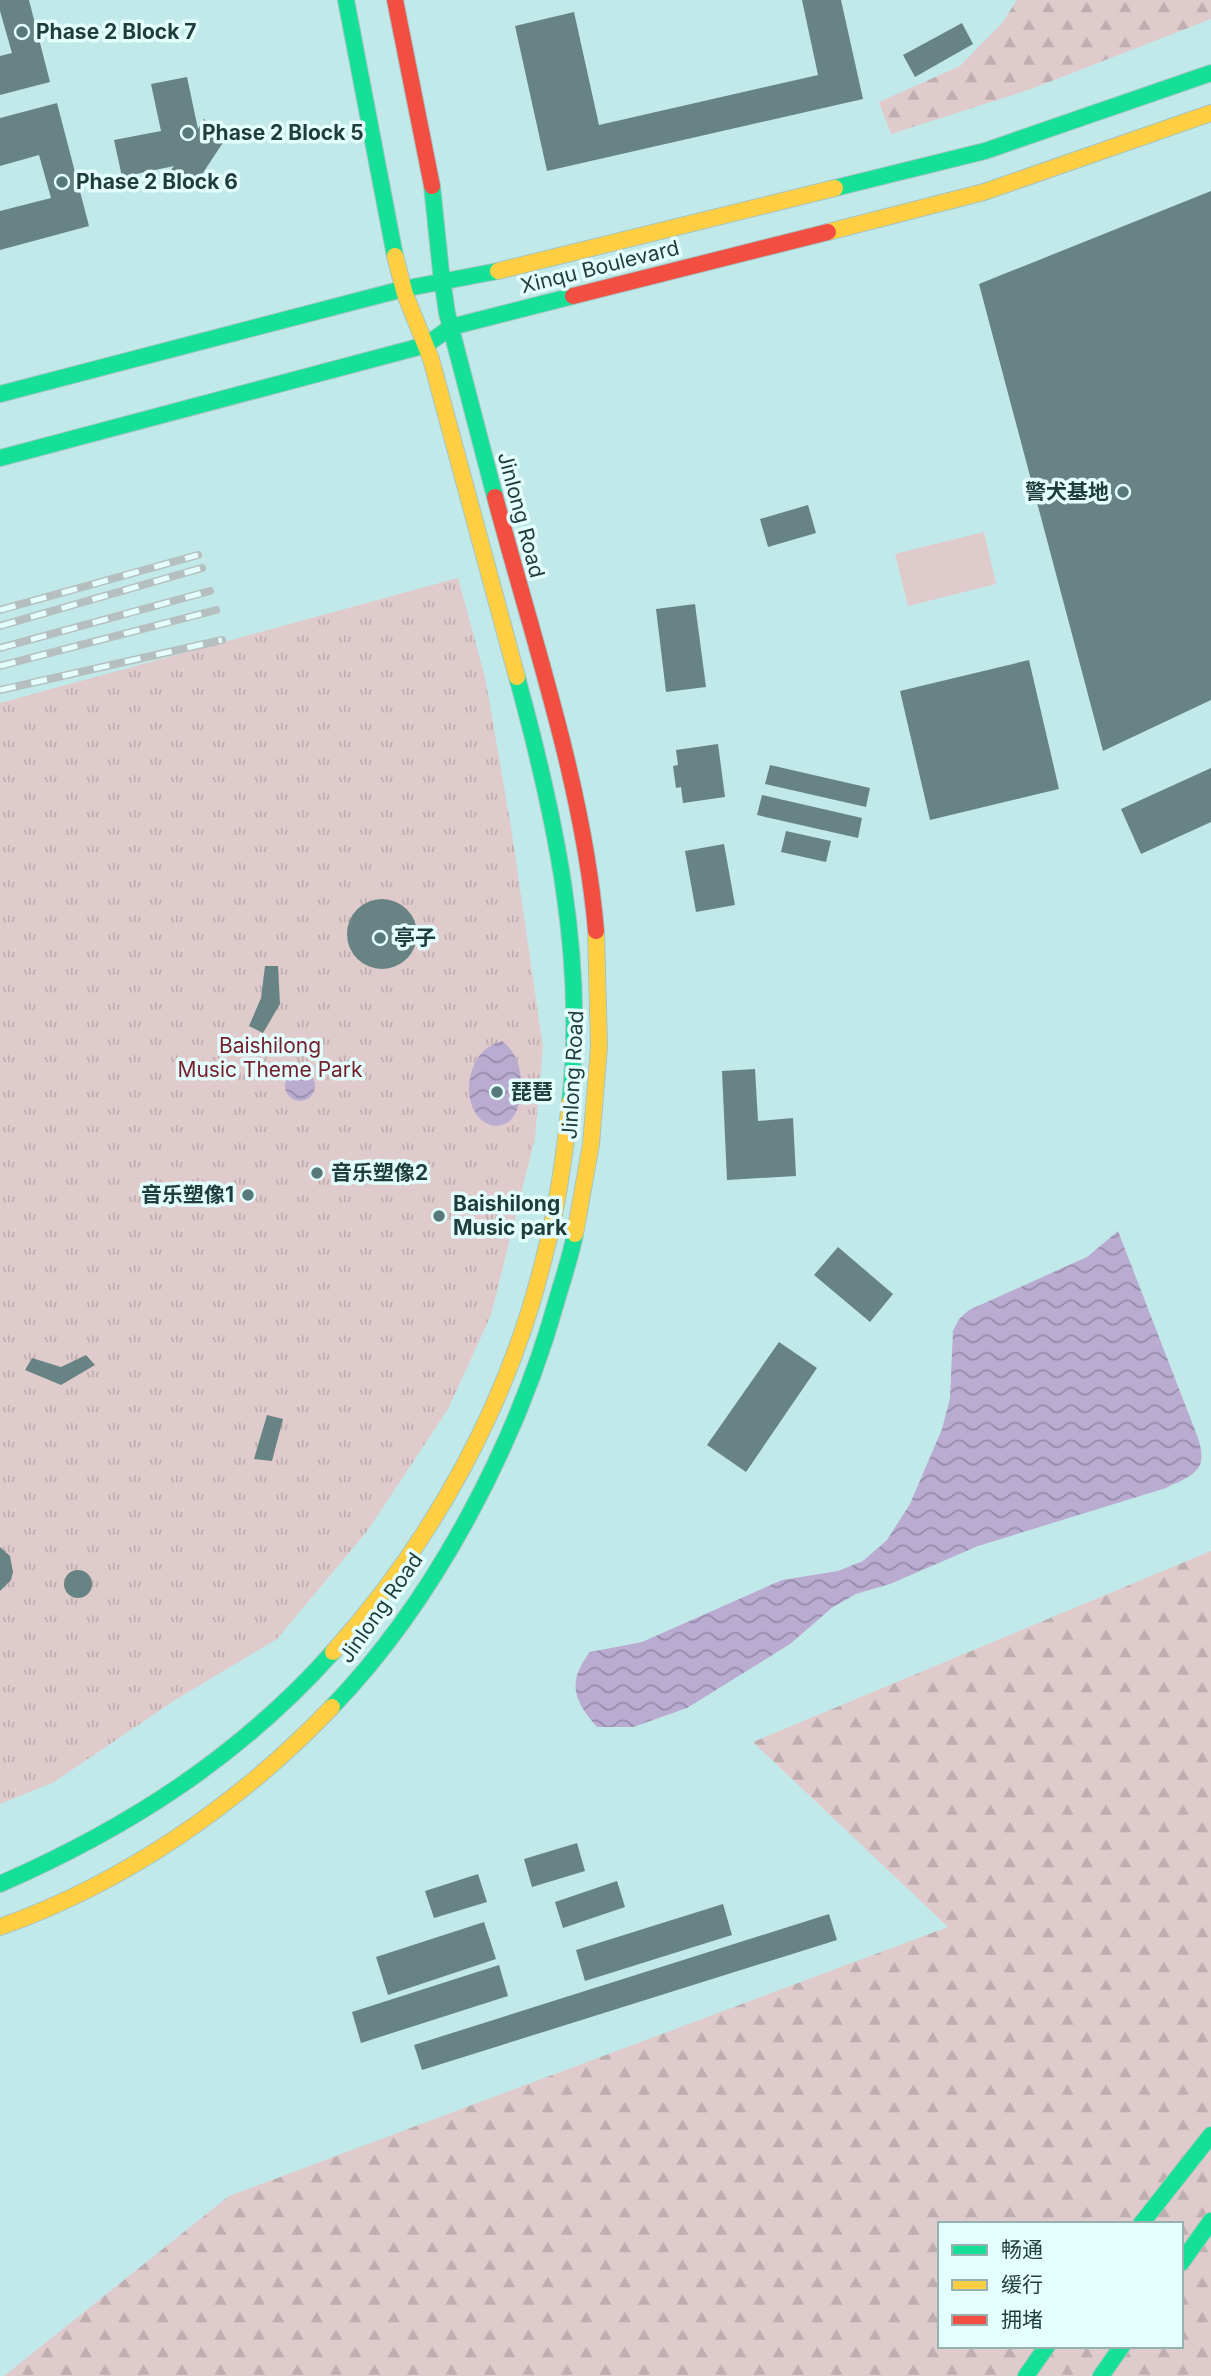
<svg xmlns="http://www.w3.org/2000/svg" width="1211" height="2376" viewBox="0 0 1211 2376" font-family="Inter,'Noto Sans SC',sans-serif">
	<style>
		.forest { fill: url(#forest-firs); fill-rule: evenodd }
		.park { fill: url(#park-tufts) }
		.garden { fill: #dfcacc }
		.water { fill: url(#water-waves) }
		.building { fill: #688383 }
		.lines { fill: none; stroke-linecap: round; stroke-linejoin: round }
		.fast-casing { stroke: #a5c4c4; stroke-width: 18 }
		.slow-casing { stroke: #a5c4c4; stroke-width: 18 }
		.jam-casing { stroke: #a5c4c4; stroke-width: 18 }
		.fast { stroke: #16e098; stroke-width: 16 }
		.slow { stroke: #ffcf43; stroke-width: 16 }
		.jam { stroke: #f24e42; stroke-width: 16 }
		.rail-casing { stroke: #b6bfbf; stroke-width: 8 }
		.rail { stroke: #e3fefd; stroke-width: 5; stroke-dasharray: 16; stroke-linecap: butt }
		.poi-dot { fill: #587979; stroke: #e3fefd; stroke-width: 2.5 }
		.labels { text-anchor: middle; stroke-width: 7; stroke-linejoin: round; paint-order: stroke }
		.poi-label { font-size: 21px; font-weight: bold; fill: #1f3d3d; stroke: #e3fefd; text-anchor: start }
		.street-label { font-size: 21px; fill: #1f3d3d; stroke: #e3fefd }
		.park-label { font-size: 21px; fill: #74202d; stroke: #e3fefd }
	</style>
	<defs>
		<pattern id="forest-firs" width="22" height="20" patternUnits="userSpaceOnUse" patternTransform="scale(1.75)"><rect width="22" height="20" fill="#dfcacc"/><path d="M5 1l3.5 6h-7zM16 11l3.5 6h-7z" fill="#bfaeb0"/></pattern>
		<pattern id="park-tufts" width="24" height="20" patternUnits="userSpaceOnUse" patternTransform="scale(1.75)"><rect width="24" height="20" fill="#dfcacc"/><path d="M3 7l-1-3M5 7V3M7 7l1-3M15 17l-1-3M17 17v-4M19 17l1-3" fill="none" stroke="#bfaeb0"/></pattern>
		<pattern id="water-waves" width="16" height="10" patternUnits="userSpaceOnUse" patternTransform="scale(1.75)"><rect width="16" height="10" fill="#baabd1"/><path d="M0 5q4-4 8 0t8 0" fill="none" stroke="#978cab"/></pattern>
	</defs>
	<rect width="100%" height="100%" fill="#c2e9e9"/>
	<path class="forest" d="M1017 0H1211V19L1031 89 891 134 879 102 960 66 1002 23Z
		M1211 1551V2376H4L229 2196 948 1927 753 1742ZM940 2224H1181V2346H940Z"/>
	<path class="park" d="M458 578 485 677 511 827 543 1047 535 1138 491 1315 448 1409 368 1530 277 1639 175 1700 54 1782 0 1804V703Z"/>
	<path class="garden" d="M984 532 996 584 908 606 895 554Z"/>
	<path class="water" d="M502 1041C516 1051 521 1067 521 1084 522 1153 454 1128 472 1070 477 1055 487 1045 502 1041Z
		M285 1086a15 15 0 1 1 30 0a15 15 0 1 1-30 0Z
		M1118 1231 1198 1438C1209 1471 1193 1475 1166 1488L978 1546 890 1584 856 1594 833 1607 790 1644 687 1708 633 1727H597C573 1700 567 1682 590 1652L642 1642 782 1580 838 1571 863 1561 887 1540 910 1504 942 1429 950 1398 953 1331 959 1319 969 1310 1087 1257Z"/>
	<path class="building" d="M0 0H29L50 82 0 95V56L12 53 0 11Z
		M802 0H841L863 99 547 171 515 26 574 12 599 125 818 75Z
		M962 23 973 44 915 77 903 55Z
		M187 77 198 129 204 119 228 135 191 191 167 175 174 166 122 177 114 140 161 131 151 84Z
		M57 103 89 226 0 250V211L51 198 39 155 0 166V118Z
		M1211 191V700L1103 751 979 284Z
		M808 505 816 533 768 547 760 519Z
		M695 604 706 687 666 692 656 609Z
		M1029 660 1059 789 930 820 900 691Z
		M718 744 725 797 683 803 681 787 676 788 673 766 678 765 676 750Z
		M770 765 870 788 866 807 765 784Z
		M1211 768V822L1141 854 1121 809Z
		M762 795 862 818 858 838 757 815Z
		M786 831 831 841 826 862 781 852Z
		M724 844 735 905 696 912 685 851Z
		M347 934a35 35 0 1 1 70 0a35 35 0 1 1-70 0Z
		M265 966H278L280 1004 263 1033 249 1026 261 998Z
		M755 1069 758 1121 793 1118 796 1176 727 1180 722 1071Z
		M838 1247 893 1294 870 1322 814 1275Z
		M779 1342 817 1368 746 1472 707 1445Z
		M86 1355 95 1365 61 1385 25 1370 32 1358 61 1367Z
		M267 1415 283 1419 272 1461 254 1459Z
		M0 1547 10 1556 13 1572 11 1580 0 1591Z
		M64 1584a14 14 0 1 1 28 0a14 14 0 1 1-28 0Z
		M577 1843 585 1871 532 1887 524 1859Z
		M478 1874 487 1902 434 1918 425 1891Z
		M617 1881 625 1907 563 1928 555 1902Z
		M723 1904 732 1935 585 1981 576 1950Z
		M829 1914 837 1940 422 2070 414 2045Z
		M484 1922 496 1959 388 1995 376 1957Z
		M499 1965 508 1996 361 2043 352 2012Z"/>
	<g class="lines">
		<defs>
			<path id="fast" d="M346 0 395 256
				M432 186 441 272 447 313 495 497
				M835 188 985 151 1211 73
				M0 394 403 289 498 271
				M0 458 426 345 451 327 573 296
				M517 677C555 816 586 958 570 1102
				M332 1707C436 1599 518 1441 558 1296 564 1276 571 1255 575 1234
				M0 1884C128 1828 239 1757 333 1652
				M1141 2224 1211 2135
				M1181 2263 1211 2221
				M1026 2376 1047 2346
				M1101 2376 1122 2346"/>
			<path id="slow" d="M828 232 984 192 1211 113
				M395 256 405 294 431 359 517 677
				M498 271 835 188
				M575 1234 591 1144 599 1047 596 931
				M333 1652C434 1540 510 1401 545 1254 558 1204 565 1153 570 1102
				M0 1927C125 1883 240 1803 332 1707"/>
			<path id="jam" d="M395 0 432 186
				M573 296 828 232
				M495 497C532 637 584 787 596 931"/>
		</defs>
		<use href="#fast" class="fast-casing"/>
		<use href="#slow" class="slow-casing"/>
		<use href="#jam" class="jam-casing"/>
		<use href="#fast" class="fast"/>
		<use href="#slow" class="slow"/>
		<use href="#jam" class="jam"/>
		<defs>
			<path id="rail" d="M0 610 198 555
				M0 626 202 568
				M0 648 210 591
				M0 666 216 610
				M0 690 222 640"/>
		</defs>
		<use href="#rail" class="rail-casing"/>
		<use href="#rail" class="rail"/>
	</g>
	<g class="poi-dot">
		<circle cx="22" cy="32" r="7"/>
		<circle cx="188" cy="133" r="7"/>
		<circle cx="62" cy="182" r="7"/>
		<circle cx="1123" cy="492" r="7"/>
		<circle cx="380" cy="938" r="7"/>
		<circle cx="497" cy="1092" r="7"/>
		<circle cx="317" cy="1173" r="7"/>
		<circle cx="248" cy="1195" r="7"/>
		<circle cx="439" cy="1216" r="7"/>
	</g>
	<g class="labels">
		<g class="poi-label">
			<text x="36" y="39">Phase 2 Block 7</text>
			<text x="202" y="140">Phase 2 Block 5</text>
			<text x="76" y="189">Phase 2 Block 6</text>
			<text x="1109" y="499" text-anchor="end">警犬基地</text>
			<text x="394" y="945">亭子</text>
			<text x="511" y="1099">琵琶</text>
			<text x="331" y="1180">音乐塑像2</text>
			<text x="234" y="1202" text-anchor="end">音乐塑像1</text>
			<text x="453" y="1211">Baishilong<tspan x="453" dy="24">Music park</tspan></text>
		</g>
		<g class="street-label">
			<text transform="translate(600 267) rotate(-14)" y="7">Xinqu Boulevard</text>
			<text transform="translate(521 515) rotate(75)" y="7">Jinlong Road</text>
			<text transform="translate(573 1075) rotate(-87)" y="7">Jinlong Road</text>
			<text transform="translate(381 1608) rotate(-55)" y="7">Jinlong Road</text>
		</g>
		<g class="park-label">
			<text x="270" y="1053">Baishilong<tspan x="270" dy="24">Music Theme Park</tspan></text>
		</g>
	</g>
	<rect x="938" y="2222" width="245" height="126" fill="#e3fefd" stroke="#95b1b0" stroke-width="2"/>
	<rect x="952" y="2245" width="35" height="10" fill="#16e098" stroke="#95b1b0" stroke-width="2"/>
	<text x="1001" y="2257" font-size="21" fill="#1f3d3d">畅通</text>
	<rect x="952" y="2280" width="35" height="10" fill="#ffcf43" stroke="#95b1b0" stroke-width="2"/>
	<text x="1001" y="2292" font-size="21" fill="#1f3d3d">缓行</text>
	<rect x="952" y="2315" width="35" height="10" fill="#f24e42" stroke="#95b1b0" stroke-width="2"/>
	<text x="1001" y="2327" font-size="21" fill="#1f3d3d">拥堵</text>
</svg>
